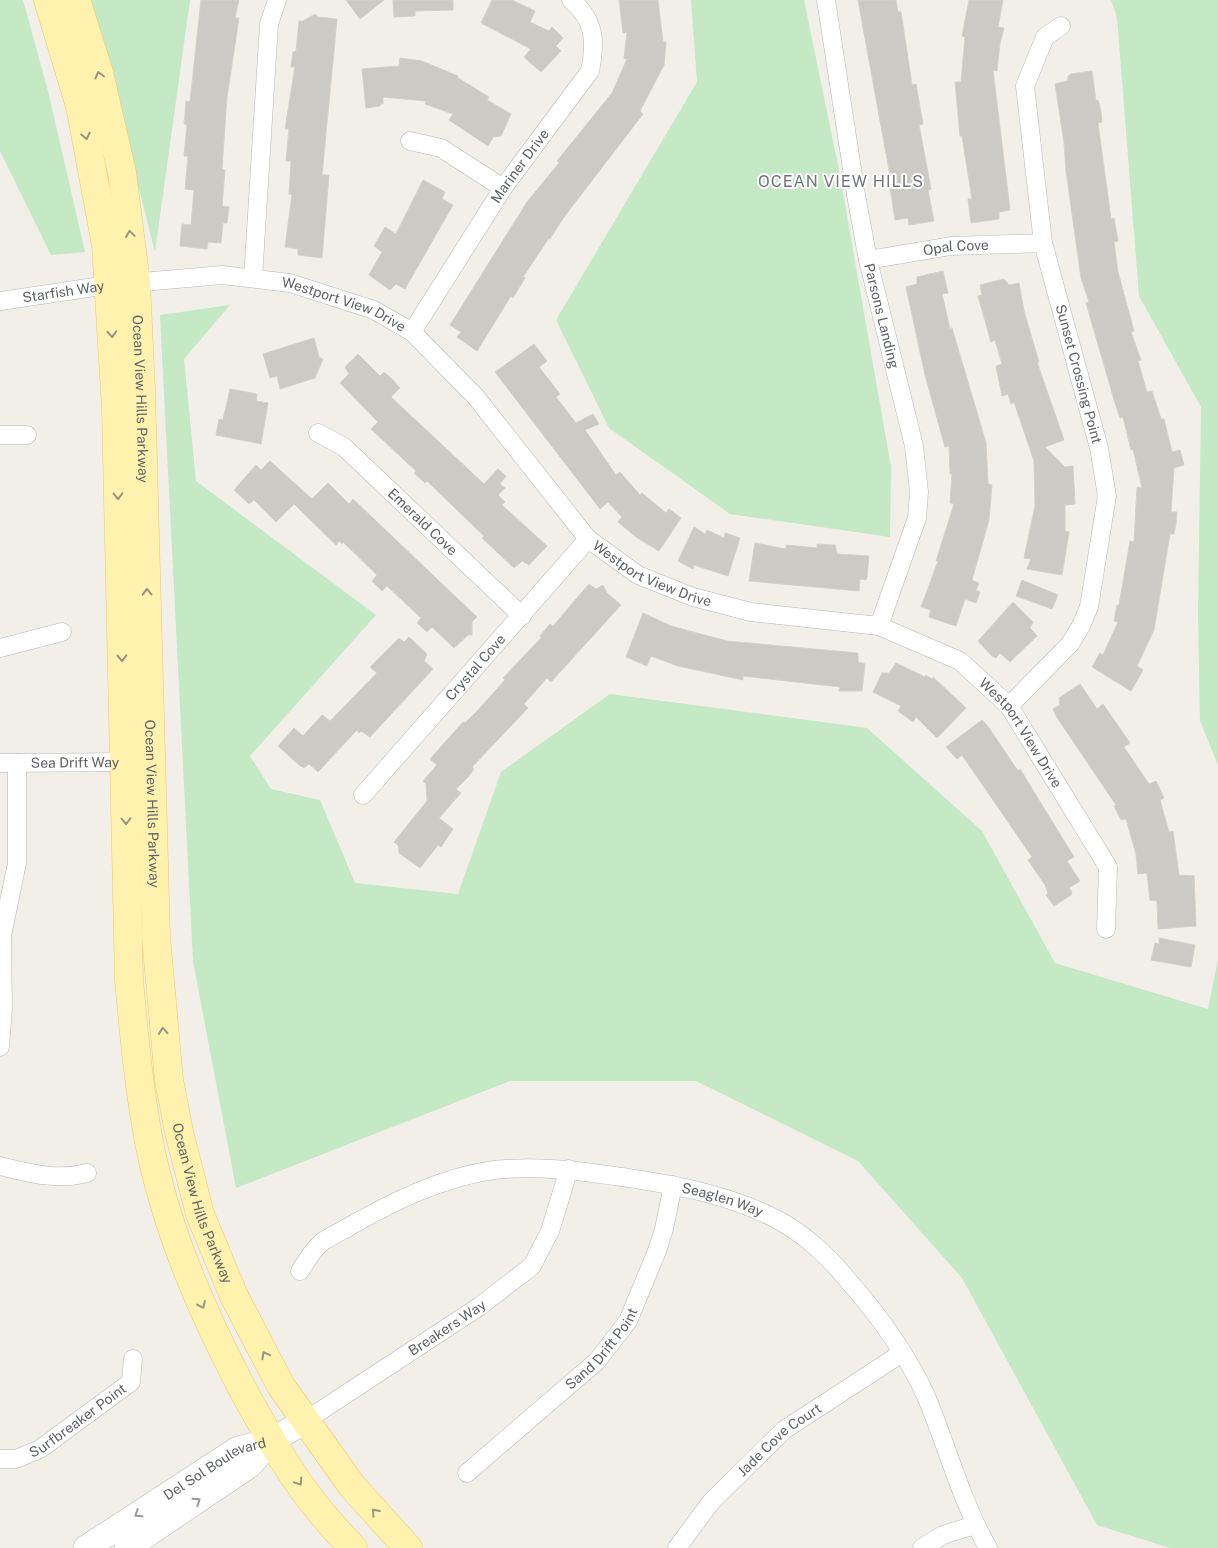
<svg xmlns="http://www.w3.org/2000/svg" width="1218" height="1548" viewBox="0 0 1218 1548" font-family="'Public Sans',sans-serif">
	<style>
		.green { fill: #c5e8c5 }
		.building { fill: #cccac5; stroke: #d6d1c6 }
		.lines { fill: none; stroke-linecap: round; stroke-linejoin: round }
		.street-casing { stroke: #b5b8bc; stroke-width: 19 }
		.secondary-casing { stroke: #b6babf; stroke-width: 26 }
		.primary-casing { stroke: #f2c960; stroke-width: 29 }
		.street { stroke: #fff; stroke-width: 18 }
		.secondary { stroke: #fff; stroke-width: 25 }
		.primary { stroke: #fff2af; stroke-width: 28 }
		.oneway { stroke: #979581 }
		.oneway2 { stroke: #979a9d }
		.labels { text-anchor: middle; stroke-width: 4; stroke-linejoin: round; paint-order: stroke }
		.street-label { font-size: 14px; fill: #5f6368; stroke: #fff }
		.quarter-label { font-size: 16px; letter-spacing: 1px; fill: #70757a; stroke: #fff }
	</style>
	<rect width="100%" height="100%" fill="#f1efe8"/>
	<path class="green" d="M0 0H23L48 91 85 252 51 255 0 151Z
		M91 0H190L155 252Z
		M691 0H804L839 170 891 467 890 537 730 514 609 428 556 320 697 82Z
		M1111 0H1218V765L1200 721 1198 615 1201 407 1139 296 1117 17Z
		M230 305 184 359 196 481 376 615 250 756 271 789 320 800 355 883 458 894 501 772 610 694 867 728 982 831 1055 963 1208 1009 1218 959V1548H1170L1097 1525 962 1278 858 1161 696 1081H510L236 1188 193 961 160 315Z"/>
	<path class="building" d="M201 0H239L235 18H239L227 97 222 169 225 170 222 206 229 207 227 223H223L221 243 208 242 207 249 180 246 182 224 191 225 194 190 185 189 188 156H184L187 124H184L185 114 186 101 190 102Z
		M346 0H384L360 19Z
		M393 0H453V10L415 11V16L394 17Z
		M492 0H512L535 11 530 22 549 31 552 27 563 38 556 46 561 51 541 72 524 57 531 49 481 23Z
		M619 0H658L663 42H666L664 65 640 111 643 114 564 217 550 239 549 238 523 277 525 278 513 298 511 296 477 351 457 337 461 332 450 325 527 202 559 163 557 161 612 93 627 59 624 58 627 32 623 33Z
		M858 0H896L898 12H901L912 85 916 84 923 124 919 125 931 189 928 190 934 221 909 225 908 218 895 220 889 181H891Z
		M969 0H1003L998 27 1004 28 1000 43 997 71 993 70 1010 210 999 212V219L971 223 968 199H972L962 136H960L955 82H961L965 37 962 36Z
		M315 14 318 17 337 19 322 175H329L322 258 298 255V249L285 247 292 195 289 194 291 161H286L289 129H285L295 67H291L293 52 296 51 299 21H303Z
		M400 58 422 61 458 76V78L489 97 487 100 511 114 501 136 493 137 488 146 449 120 453 114 425 104 426 101 383 97V104H380V106L366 108 362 69 399 66Z
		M1092 71 1096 101 1098 100 1101 111 1102 122 1098 123 1111 219 1114 218 1118 241 1114 242 1118 272 1134 331 1131 332 1141 360 1138 361 1147 392 1152 391 1161 419H1164L1172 452 1180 450 1184 465 1174 468 1171 512H1177L1176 524 1174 534H1170L1154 630 1137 666 1143 670 1131 691 1092 667 1100 653 1103 655 1118 622 1114 621 1117 605H1119L1130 541 1134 542 1137 487 1142 488 1133 449 1131 450 1123 417 1120 418 1115 403 1086 303 1089 302 1081 278 1066 171 1064 142 1055 84 1068 81V76L1071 74Z
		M423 180 445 192 442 199 453 205 405 289 396 284 390 290 369 275 382 252 374 246 385 227 396 234Z
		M943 271 948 293 942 294 950 329 952 328 981 426 986 443 988 484 992 485 989 520 972 580 979 583 976 590 980 592 976 603 965 599 956 626 929 617 931 610 921 607 938 561H936L954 504 950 503 952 474H950L949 446 945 447 925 375 906 287 917 284V277Z
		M1004 279 1009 285 1019 283 1024 311 1039 362H1037L1064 440 1045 447 1065 467 1073 466 1075 504 1065 505V531L1069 532 1062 575 1027 569 1031 559 1024 558 1035 506 1034 461 1014 402 1011 404 1008 394 1002 396 996 366 1002 364 995 340 991 342 978 296 982 295 980 285Z
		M314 338 319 357 323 359 315 378 280 389 277 376 270 378 263 354Z
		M534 344 547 361 539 367 560 394 556 397 576 423 593 414 599 424 585 430 616 475 620 472 640 495 642 493 666 513 669 509 681 518 659 551 636 537 618 522 622 517 608 502 600 509 495 372Z
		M358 354 380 376 384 372 392 379 400 388 391 397 484 484 498 469 506 476 500 484 505 488 498 495 505 502 502 505 547 546 529 565 522 561 514 568 482 538 484 536 427 481 425 483 414 473 416 471 371 429 378 422 340 383 349 374 345 367Z
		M230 389 257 394 256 401 268 403 261 444 216 435 219 419 223 420Z
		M270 461 312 499 328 483 349 504 353 499 477 617 472 622V635H468L454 648 432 627 427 632 417 623 421 618 402 600 387 586 382 591 372 581 377 575 343 542 342 544 339 541 336 545 294 504 276 522 254 500 249 504 234 490 256 465 261 470Z
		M694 527 705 534 707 530 724 538 725 533 740 538 728 576 694 565 693 569 678 561Z
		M755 543 786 549V545L817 548V544L835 545 837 554 869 556 867 577 866 580 860 579 859 591 749 581Z
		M1022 580 1058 595 1052 609 1016 596Z
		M589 584 596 589 603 585 607 593 621 605 551 682 547 678 524 704 528 708 472 767 474 769 468 777 456 789 461 793 439 818 453 829 441 847 438 845 420 868 399 853 398 845 394 842 427 801 426 784 423 781 437 765 430 759 463 722 465 723 479 709 505 680 503 678 541 638 540 636 550 624 553 626Z
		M1013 602 1033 622 1030 628 1037 636 1010 662 1000 653 996 658 992 656 978 641Z
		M643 613 671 626 727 641 858 653V662L865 664 862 691H839L840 687 743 676V680L678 666 651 656 647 666 626 657Z
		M409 637 427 654 424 661 433 669 370 737 361 731 359 733 357 730 318 772 309 764 304 768 299 765 278 746 294 728 303 736 322 715 330 721 377 673 370 667 399 638 404 642Z
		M896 663 925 677 926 675 932 679 933 677 966 708 937 738 916 717 913 722 898 711 901 706 873 692 882 673H889Z
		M1080 684 1097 709 1103 704 1130 743 1124 747 1149 784 1156 781 1164 798 1160 800 1169 832 1173 831 1179 875 1194 876 1196 926 1158 929 1157 901 1150 900 1147 873 1138 874 1136 854 1126 819 1121 820 1114 806 1116 805 1056 716 1053 709 1060 705 1059 698Z
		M982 720 987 725 1018 771 1020 769 1074 857 1067 861 1080 881 1069 888 1072 892 1071 895 1054 906 1046 895 1048 893 1045 885 1028 860 1032 857 962 755 957 759 946 747Z
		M1159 938 1195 945 1191 967 1151 960 1155 943 1159 944Z"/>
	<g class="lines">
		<defs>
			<g id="street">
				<path id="s1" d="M826 0 856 195 868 260 914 446 919 492 917 518 879 626"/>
				<path d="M410 141 441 148 503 188"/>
				<path id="s2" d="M868 260 951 246 1043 243"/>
				<path d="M253 278 269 24 277 0"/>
				<path id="s3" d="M0 301 108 285 222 275 290 283 374 310 412 332 475 396 588 539 638 575 693 597 751 612 879 626 960 661 1009 706 1108 867 1106 929"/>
				<path id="s4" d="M412 332 503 188 590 71C596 41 595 20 571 0"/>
				<path id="s5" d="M318 433 344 447 522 616"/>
				<path d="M0 435H27"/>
				<path d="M0 648 62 632"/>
				<path d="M1009 706 1070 644 1081 626 1089 607 1107 496 1099 448 1043 243 1025 86 1045 37 1061 26"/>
				<path id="s6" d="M0 763 133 762"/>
				<path id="s7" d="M363 795 588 539"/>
				<path d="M0 1047 3 1008 2 936 17 863V763"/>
				<path d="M0 1166C30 1173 56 1181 87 1173"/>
				<path id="s8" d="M300 1271C306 1262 313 1249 322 1242 330 1236 341 1232 350 1226 394 1201 443 1177 494 1170 538 1165 579 1171 622 1177 675 1185 728 1194 776 1219 802 1232 828 1256 846 1278 876 1312 907 1354 926 1396 947 1446 961 1500 988 1548"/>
				<path id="s9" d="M305 1421 480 1306 532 1266 550 1231 569 1169"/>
				<path id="s10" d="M0 1459H16L40 1449 131 1382 133 1359"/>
				<path id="s11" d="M467 1473 597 1361 628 1321 657 1251 664 1229 673 1185"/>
				<path id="s12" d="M677 1548 711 1502 784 1430 902 1353"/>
				<path d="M922 1548 943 1535 975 1525"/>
			</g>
			<g id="secondary">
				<path id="s13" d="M86 1548 238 1449 271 1441"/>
				<path d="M127 1548 250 1465 271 1441 305 1421"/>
			</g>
			<g id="primary">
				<path d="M48 0 80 106 106 245 116 409 129 980C134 1035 139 1089 149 1142 167 1234 206 1321 250 1403 271 1440 293 1479 320 1511 330 1524 342 1536 353 1548"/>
				<path id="s14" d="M76 0 99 73 122 173 136 283 141 390 156 937 169 1080 179 1132 200 1214 234 1296 281 1386 352 1486 408 1548"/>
			</g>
		</defs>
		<use href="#street" class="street-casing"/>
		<use href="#secondary" class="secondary-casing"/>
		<use href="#primary" class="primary-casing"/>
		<use href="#street" class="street"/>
		<use href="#secondary" class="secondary"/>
		<use href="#primary" class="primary"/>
	</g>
	<defs><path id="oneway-chevron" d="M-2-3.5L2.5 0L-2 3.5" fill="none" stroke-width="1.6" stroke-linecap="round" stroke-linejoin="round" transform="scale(1.25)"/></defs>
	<g class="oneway">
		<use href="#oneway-chevron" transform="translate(99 75) rotate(-105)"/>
		<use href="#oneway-chevron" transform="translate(86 136) rotate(78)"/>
		<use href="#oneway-chevron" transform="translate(130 234) rotate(-98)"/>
		<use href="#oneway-chevron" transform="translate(112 334) rotate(86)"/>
		<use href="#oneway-chevron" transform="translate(118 496) rotate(89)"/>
		<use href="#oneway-chevron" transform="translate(147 592) rotate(-91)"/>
		<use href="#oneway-chevron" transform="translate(122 658) rotate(89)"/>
		<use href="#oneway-chevron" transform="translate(126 821) rotate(89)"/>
		<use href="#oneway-chevron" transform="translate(163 1031) rotate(-95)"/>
		<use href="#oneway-chevron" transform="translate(202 1305) rotate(65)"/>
		<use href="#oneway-chevron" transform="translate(265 1355) rotate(-118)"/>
		<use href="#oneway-chevron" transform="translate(299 1482) rotate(56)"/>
		<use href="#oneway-chevron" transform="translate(375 1512) rotate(-132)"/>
	</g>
	<g class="oneway2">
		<use href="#oneway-chevron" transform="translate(197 1501) rotate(-34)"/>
		<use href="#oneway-chevron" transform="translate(138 1514) rotate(147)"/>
	</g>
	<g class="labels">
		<g class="street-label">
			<text dy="5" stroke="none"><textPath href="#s4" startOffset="198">Mariner Drive</textPath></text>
			<text dy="5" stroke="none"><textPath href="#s2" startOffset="89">Opal Cove</textPath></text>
			<text dy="5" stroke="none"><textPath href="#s3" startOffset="64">Starfish Way</textPath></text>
			<text dy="5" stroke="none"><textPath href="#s3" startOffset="350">Westport View Drive</textPath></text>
			<text dy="5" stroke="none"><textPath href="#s1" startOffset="321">Parsons Landing</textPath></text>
			<text transform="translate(1079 374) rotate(75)" y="5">Sunset Crossing Point</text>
			<text dy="5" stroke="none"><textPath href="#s14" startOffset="406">Ocean View Hills Parkway</textPath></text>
			<text dy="5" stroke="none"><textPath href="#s5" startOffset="138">Emerald Cove</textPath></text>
			<text dy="5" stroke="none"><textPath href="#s3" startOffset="770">Westport View Drive</textPath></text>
			<text dy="5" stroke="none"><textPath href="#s7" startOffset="170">Crystal Cove</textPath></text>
			<text dy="5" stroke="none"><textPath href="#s3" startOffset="1189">Westport View Drive</textPath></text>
			<text dy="5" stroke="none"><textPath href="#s6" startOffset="75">Sea Drift Way</textPath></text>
			<text dy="5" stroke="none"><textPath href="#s14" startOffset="811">Ocean View Hills Parkway</textPath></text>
			<text dy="5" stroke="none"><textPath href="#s8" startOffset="456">Seaglen Way</textPath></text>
			<text dy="5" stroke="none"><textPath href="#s14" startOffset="1216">Ocean View Hills Parkway</textPath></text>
			<text dy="5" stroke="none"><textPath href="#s9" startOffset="170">Breakers Way</textPath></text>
			<text dy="5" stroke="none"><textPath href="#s11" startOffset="184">Sand Drift Point</textPath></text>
			<text dy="5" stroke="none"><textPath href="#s10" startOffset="89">Surfbreaker Point</textPath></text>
			<text dy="5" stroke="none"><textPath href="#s12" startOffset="150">Jade Cove Court</textPath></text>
			<text dy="5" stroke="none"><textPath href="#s13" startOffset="152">Del Sol Boulevard</textPath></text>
		</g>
		<g class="quarter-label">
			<text x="841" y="187">OCEAN VIEW HILLS</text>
		</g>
	</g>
</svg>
